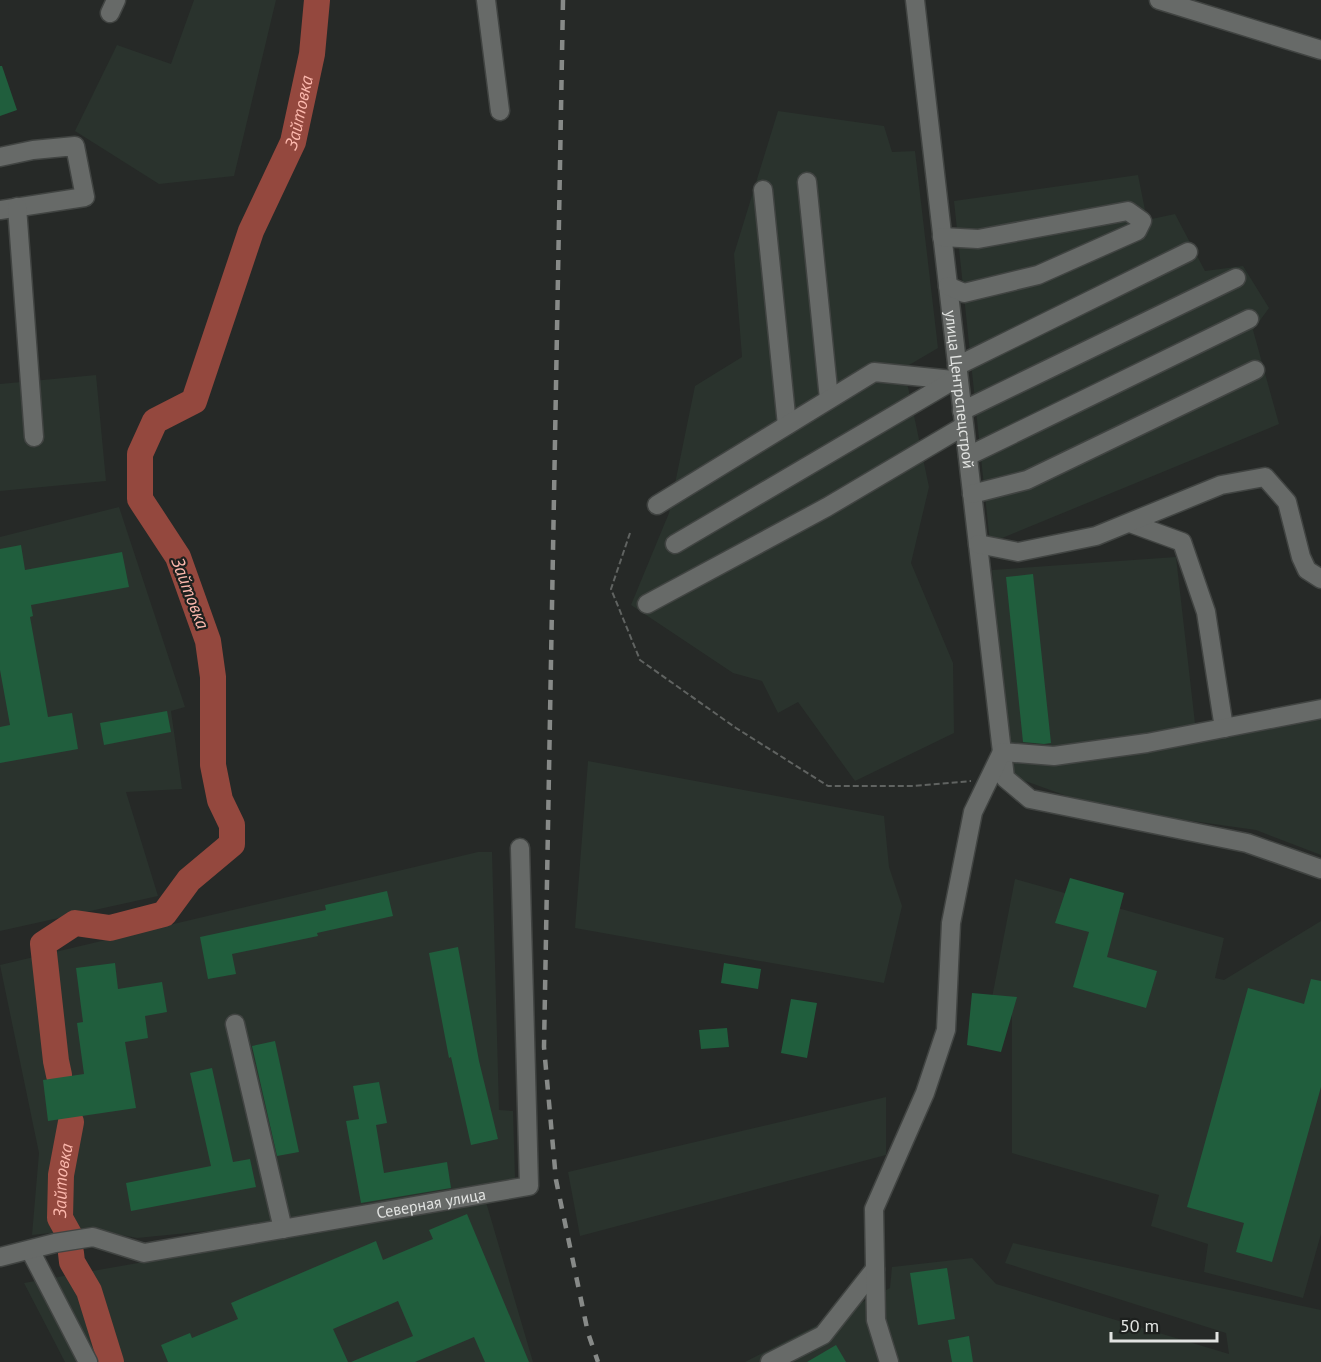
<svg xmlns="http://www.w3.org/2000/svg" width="1321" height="1362" viewBox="0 0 1321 1362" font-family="'PT Sans',sans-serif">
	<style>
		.built { fill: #2a332d }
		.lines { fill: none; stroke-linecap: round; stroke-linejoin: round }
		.river { stroke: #94483e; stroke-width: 26 }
		.building { fill: #205e3d }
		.minor-casing { stroke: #414442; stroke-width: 21 }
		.path { stroke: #606361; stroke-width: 2; stroke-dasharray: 6 3; stroke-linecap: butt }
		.minor { stroke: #676a68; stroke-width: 18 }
		.rail { stroke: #878a88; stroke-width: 4.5; stroke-dasharray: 10 10; stroke-linecap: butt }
		.labels { text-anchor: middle; stroke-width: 4.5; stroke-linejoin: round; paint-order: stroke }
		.street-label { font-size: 16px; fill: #e1e3e1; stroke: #1d201e }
		.water-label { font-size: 18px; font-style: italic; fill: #fcb8ad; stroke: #1d201e }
	</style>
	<rect width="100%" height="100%" fill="#262927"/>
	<path class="built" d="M194 0H276L234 176 159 184 75 131 117 45 171 64Z
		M778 111 884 126 892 152 915 151 938 348 904 368 929 487 911 563 953 663 954 733 855 781 798 702 778 713 762 681 733 673 631 605 669 513 695 386 742 357 734 254Z
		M1138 175 1147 220 1175 214 1205 271 1243 266 1269 308 1253 330 1279 424 990 543 954 201Z
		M96 375 106 481 0 491V384Z
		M119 507 185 707 171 711 182 789 126 792 158 896 0 931V537Z
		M1176 557 1196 732 1321 712V855L1256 830 1100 808 1017 778 1009 764 992 570Z
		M588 761 884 816 889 867 902 906 884 983 575 928Z
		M478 852H492L499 1110 513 1111 515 1179 319 1220 137 1238 89 1229 32 1235 39 1153 0 965Z
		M1015 879 1224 938 1215 978 1224 980 1321 921V1234L1303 1298 1204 1272 1208 1244 1151 1226 1159 1195 1012 1153V1014L990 1008Z
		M886 1097V1155L580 1236 568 1172Z
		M486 1202 533 1362H65L24 1283Z
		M1013 1243 1321 1310V1362H745L890 1288 892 1267 972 1258 996 1284 1229 1354 1226 1333 1005 1263Z"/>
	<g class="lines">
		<g class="river">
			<path id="s1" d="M59 1075 56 1061 43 944 75 923 110 928 164 914 189 880 232 844V825L220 800 213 765V677L208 641 178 557 140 499V454L155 421 194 401 251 231 293 142 312 54 317 0"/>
			<path id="s2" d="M70 1236 60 1218 61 1175 71 1122"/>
			<path d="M71 1253 72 1262 89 1291 111 1362"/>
		</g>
	</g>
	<path class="building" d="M0 66H2L17 110 0 116Z
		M21 545 25 570 122 552 129 587 31 605 33 616 30 617 48 717 72 713 78 749 0 763V727L10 725 0 670V549Z
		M1033 574 1051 743 1044 744 1023 742 1006 577Z
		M167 711 171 732 104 745 100 723Z
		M1070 878 1124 893 1107 957 1157 971 1146 1008 1073 987 1089 932 1055 923Z
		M387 891 393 916 317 933 318 936 232 954 236 974 208 979 200 937 326 910 325 905Z
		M458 947 479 1061 498 1139 471 1145 451 1057 449 1058 429 953Z
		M115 963 118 989 162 982 167 1012 145 1016 148 1038 125 1042 136 1108 48 1121 43 1080 84 1074 77 1023 83 1022 76 968Z
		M724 963 761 969 758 989 721 983Z
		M1311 979 1321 981V1087L1272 1262 1236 1252 1244 1223 1187 1207 1248 988 1304 1004Z
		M972 993 1017 997 1001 1052 967 1045Z
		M791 999 817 1003 807 1058 781 1053Z
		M727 1028 729 1047 701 1049 699 1030Z
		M275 1041 299 1152 277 1156 252 1046Z
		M212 1068 233 1162 250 1159 256 1187 131 1211 126 1183 211 1166 190 1073Z
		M379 1082 387 1123 376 1125 384 1173 447 1162 451 1188 361 1203 346 1121 359 1119 353 1086Z
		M467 1214 529 1362H485L474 1337 415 1362H351L413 1336 398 1301 333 1329 348 1362H168L161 1345 190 1333 192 1338 238 1319 231 1303 376 1241 383 1260 433 1239 429 1230Z
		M947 1268 955 1319 918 1325 910 1273Z
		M969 1336 973 1362H952L948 1340Z
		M836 1345 846 1362H807Z"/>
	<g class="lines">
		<defs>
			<g id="minor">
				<path d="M486 0 500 111"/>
				<path id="s3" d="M915 0 1005 778 1030 799 1247 843 1321 869"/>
				<path d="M1159 0 1321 50"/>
				<path d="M110 13 116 0"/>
				<path d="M0 157 33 150 75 146 85 197 0 210"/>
				<path d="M807 182 829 399"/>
				<path d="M763 190 787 425"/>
				<path d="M17 207 34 437"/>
				<path d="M942 237 978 239 1128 211 1142 221 1137 231 1038 275 964 293 948 286"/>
				<path d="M957 366 1188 252"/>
				<path d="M962 411 1236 278"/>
				<path d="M968 456 1249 319"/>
				<path d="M972 494 1027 480 1255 370"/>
				<path d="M657 505 874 372 953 380"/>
				<path d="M1130 523 1182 542 1206 612 1224 728"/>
				<path d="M675 544 954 380"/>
				<path d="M978 544 1018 552 1096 536 1221 485 1265 477 1287 502 1301 557 1307 570 1321 579"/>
				<path d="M647 604 827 507 964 426"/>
				<path d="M235 1024 283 1229"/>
				<path d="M30 1250 88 1362"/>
				<path id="s4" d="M0 1257 55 1243 93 1237 144 1253 529 1186 520 848"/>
				<path d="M770 1362 823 1335 875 1269"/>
				<path d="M889 1362 876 1320 874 1209 925 1093 946 1030 951 923 973 812 1002 752 1054 756 1147 743 1321 709"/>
			</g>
		</defs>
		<use href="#minor" class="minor-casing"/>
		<path class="path" d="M630 533 611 589 640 660 736 728 828 786H914L971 781"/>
		<use href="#minor" class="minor"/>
		<path class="rail" d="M563 0 544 1047 556 1180 588 1333 598 1362"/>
	</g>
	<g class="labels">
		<g class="street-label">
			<text dy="6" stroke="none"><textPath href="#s3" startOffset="392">улица Центрспецстрой</textPath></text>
			<text dy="6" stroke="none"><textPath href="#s4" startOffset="440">Северная улица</textPath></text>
		</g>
		<g class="water-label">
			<text dy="6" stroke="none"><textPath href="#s1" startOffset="1158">Зайтовка</textPath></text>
			<text transform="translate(190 593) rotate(69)" y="6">Зайтовка</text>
			<text dy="6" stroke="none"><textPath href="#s2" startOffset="58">Зайтовка</textPath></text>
		</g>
	</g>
	<path d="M1111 1332v9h106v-9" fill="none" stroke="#e1e3e1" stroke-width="3"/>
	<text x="1120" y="1332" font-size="18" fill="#e1e3e1" stroke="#1d201e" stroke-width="4.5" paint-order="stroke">50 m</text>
</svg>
